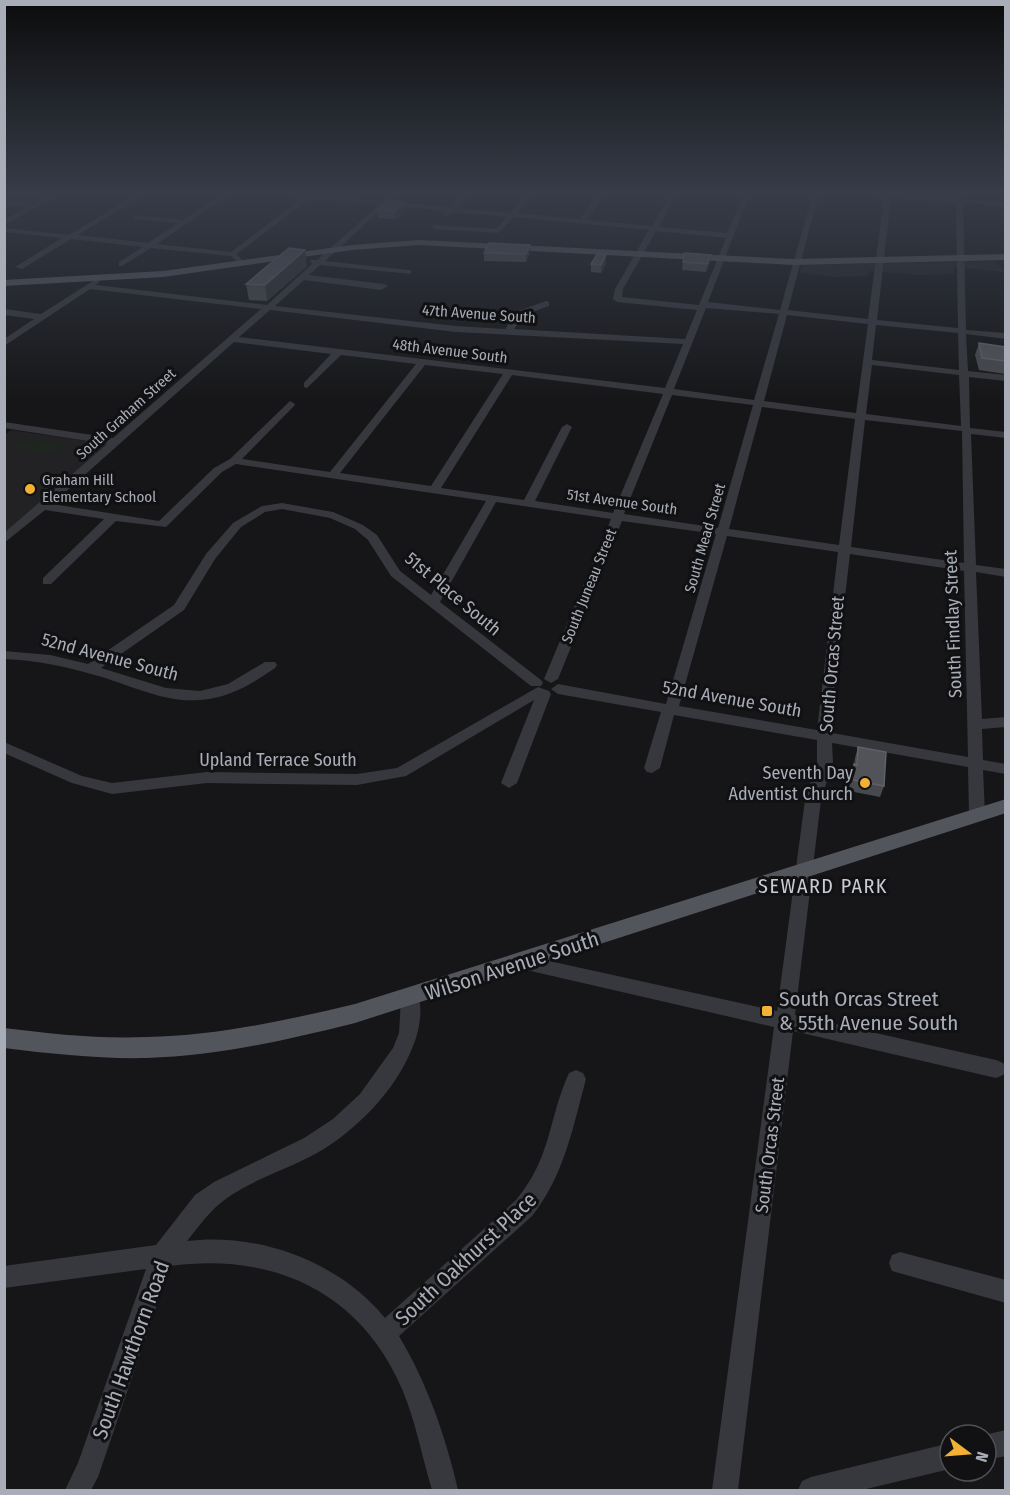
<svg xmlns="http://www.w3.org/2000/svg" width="1010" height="1495" viewBox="0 0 1010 1495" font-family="'Fira Sans Condensed',sans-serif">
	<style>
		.built { fill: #222225 }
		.green { fill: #1e261f }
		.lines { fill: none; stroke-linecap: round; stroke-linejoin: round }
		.minor { fill: #37383d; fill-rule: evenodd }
		.major { fill: #53555c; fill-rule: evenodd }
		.wall { fill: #47494d }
		.shaded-wall { fill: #2f3033 }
		.building { fill: #525359; stroke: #5f6168; stroke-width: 1.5 }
		.poi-dot { fill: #f2b134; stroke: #111113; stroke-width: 2 }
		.labels { text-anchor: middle; stroke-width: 6; stroke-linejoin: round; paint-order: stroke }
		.far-street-label { font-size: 15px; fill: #a8adb8; stroke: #111113 }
		.far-poi-label { font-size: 15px; fill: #a8adb8; stroke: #111113; text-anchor: start }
		.street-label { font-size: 18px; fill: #a8adb8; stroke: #111113 }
		.poi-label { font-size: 18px; fill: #a8adb8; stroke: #111113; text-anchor: end }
		.neighbourhood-label { font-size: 20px; letter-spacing: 1.5px; fill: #c9ccd4; stroke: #111113 }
		.near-street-label { font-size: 21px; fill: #a8adb8; stroke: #111113 }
		.near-poi-label { font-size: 21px; fill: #a8adb8; stroke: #111113; text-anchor: start }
	</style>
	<rect width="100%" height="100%" fill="#161618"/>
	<path class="built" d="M4 193H54L32 204 5 202Z
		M996 261 1005 272 954 267V274L918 275 869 271 868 276 834 277 799 273 802 265Z
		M11 430 107 444 5 533V435Z"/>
	<path class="green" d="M33 440 59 444 63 447 51 453 10 448Z"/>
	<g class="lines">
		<path class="minor" d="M55 193H63L4 225V220L28 207 4 205V201L34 204Z
			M139 193H147L78 235 148 243 178 223 135 219 132 215 183 220 224 193H231L157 244 231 252 302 198 271 193 383 201 392 193H399L391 201 450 207 463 193H470L457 208 510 213 527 193H534L517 213 580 219 599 193H605L587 220 652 226 671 193H677L659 227 727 233 744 193H750L708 302 780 310 813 193H819L788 310 868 319 884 197 861 193H891L1006 203V207L963 203 966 330 1006 333V339L966 334 968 371 1006 375V381L969 377 970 428 1006 432V438L971 434 976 565 1006 569V577L976 572 982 719 1006 717V727L982 729 983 760 1006 764V774L983 770 985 814 983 818H971L969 814 968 767 832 743 833 762 821 800 795 1015 996 1060 1003 1063 1006 1070 1003 1075 996 1078 793 1031 738 1490H712L774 1027 522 969 516 967 513 962 516 957 522 955 777 1011 805 800 817 762V740L674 715 660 768 652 773 647 772 644 768 661 712 558 694 551 689 558 684 666 704 716 534 622 521 558 679 551 683 544 679 611 519 496 502 440 602 541 680 543 683 541 686H531L391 576 368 540 355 529 330 518 282 509 265 512 241 527 215 559 184 610 101 668 166 688 200 691 228 684 265 662H275L277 665 275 668C252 684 229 698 200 700 167 703 134 687 102 677 71 668 38 660 4 659V651L50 655 88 664 174 605 206 554 233 523 262 506 282 503 333 512 363 525 377 535 400 571 431 595 486 501 236 464 222 472 166 527 116 521 51 584H43V578L104 519 45 510 4 543V533L107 444 4 428V422L113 438 261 309 90 289 4 346V339L34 319 4 315V309L41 314 96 279 100 281 96 285 267 305 312 264 310 260H317L379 205 310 198 237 254 242 260 238 262 231 256 151 248 122 266H119V262L143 247 71 239 22 269 15 267 62 238 4 232V228L69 235ZM891 197 956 203 958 328 877 320ZM386 205 446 211 443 214 447 216 453 212 507 217 496 229 431 225 434 229 498 233 514 217 649 230 615 289 613 299 617 302 697 310 685 339 514 329 524 315 549 306V302L546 301 518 311 505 329 456 326 275 306 304 280 381 290 388 286 384 284 309 275 320 265 411 274V270H408L325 261ZM656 231 726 238 699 305 622 297 623 289ZM706 308 779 314 754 400 674 389ZM270 310 456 332 683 344 665 388 239 337ZM787 315 868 324 856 413 764 401ZM876 325 958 333 959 370 872 360ZM234 342 331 354 304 383V387L307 388 341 355 416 364 330 472 242 459 294 406 295 404 290 401 230 459 214 468 159 521 52 504ZM425 365 503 374 431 486 340 473ZM872 365 959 375 961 426 866 414ZM512 375 663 394 613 513 535 501 572 427 567 424 562 427 524 500 441 488ZM672 395 753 405 718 528 624 514ZM762 407 855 419 839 545 729 529ZM865 420 962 431 964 563 851 547ZM727 536 838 552 817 730 679 706ZM850 554 964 571 968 757 832 733 831 716Z
			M538 687 549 691 551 694 517 783 509 788 501 783 534 700 406 776 357 785 207 783 112 794 72 783 4 753V742L82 776 112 783 207 772 357 774 397 768Z
			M410 991 417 993C424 1008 419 1032 413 1046 397 1089 356 1131 317 1153 288 1169 254 1179 227 1198 210 1210 200 1225 187 1241 258 1232 340 1262 385 1318L516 1200C552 1157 548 1119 569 1073L576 1070 583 1073 586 1079C573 1127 564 1176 532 1216L399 1336C427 1383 446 1437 458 1490H432C422 1457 416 1422 402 1389 360 1291 272 1252 170 1266L98 1477 91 1490H65L78 1463 146 1269 4 1288V1266L156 1245 195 1195 214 1182 304 1138 333 1119 360 1094 393 1048 399 1033 401 999 403 993Z
			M900 1252 1006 1280V1303L892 1271 889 1263 892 1255Z
			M1006 1430V1456L986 1460 984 1435Z
			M950 1443V1469L862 1490H798L802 1481 811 1477Z"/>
		<path class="major" d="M419 240 793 259 1006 254V260L793 265 419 245 352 250 163 277 4 286V280L163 271 352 245Z
			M1006 799V813L355 1023C287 1040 217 1056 147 1058 99 1059 52 1054 4 1048V1028C52 1034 99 1039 147 1037 217 1036 287 1020 355 1004Z"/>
	</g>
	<path class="wall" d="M405 202 406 209 395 219 378 218 377 210Z
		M530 245V253L526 262 484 261V253Z
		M684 253 710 263 706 272 682 270Z
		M606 263 601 273 591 272V264Z
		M307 266 267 301 249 300 246 284Z
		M979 343 1005 347V374L979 370 975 355Z
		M858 747 884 786 880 797 849 791 850 775 854 764 855 758Z"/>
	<path class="shaded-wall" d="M405 202 406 209 395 219 394 212Z
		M530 245V253L526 262V254Z
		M305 250 307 266 267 301 265 285Z
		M606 255V263L601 273V265Z
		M711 255 710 263 706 272 707 264Z"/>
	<path class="building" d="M390 200 405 202 394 212 377 210Z
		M489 243 530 245 526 254 484 253Z
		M289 248 305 250 265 285 246 284Z
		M684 253 711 255 707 264 683 262Z
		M597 254 606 255 601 265 591 264Z
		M979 343 1005 347V361L982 358Z
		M858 747 886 752 884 786 853 780 854 764 857 765Z"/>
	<linearGradient id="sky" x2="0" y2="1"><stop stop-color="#0c0c0d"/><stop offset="0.48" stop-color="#363c48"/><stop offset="1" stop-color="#363c48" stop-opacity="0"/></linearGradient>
	<rect width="1010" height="402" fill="url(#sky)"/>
	<g class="poi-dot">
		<circle cx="30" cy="489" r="6"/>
		<circle cx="865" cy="783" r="6"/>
		<rect x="761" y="1005" width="12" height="12" rx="3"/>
	</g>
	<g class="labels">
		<g class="far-street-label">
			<text transform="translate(479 314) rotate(4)" y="5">47th Avenue South</text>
			<text transform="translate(450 351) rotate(7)" y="5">48th Avenue South</text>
			<text transform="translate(126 414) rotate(-42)" y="5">South Graham Street</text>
			<text transform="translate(622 502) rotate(8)" y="5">51st Avenue South</text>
			<text transform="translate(705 538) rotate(-74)" y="5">South Mead Street</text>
			<text transform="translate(589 586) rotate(-68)" y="5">South Juneau Street</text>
		</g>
		<g class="far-poi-label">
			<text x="42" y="485">Graham Hill<tspan x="42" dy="17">Elementary School</tspan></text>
		</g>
		<g class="street-label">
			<text transform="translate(453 594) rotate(40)" y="6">51st Place South</text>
			<text transform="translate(953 624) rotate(-92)" y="6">South Findlay Street</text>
			<text transform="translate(110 657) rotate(15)" y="6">52nd Avenue South</text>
			<text transform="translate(832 664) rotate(-85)" y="6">South Orcas Street</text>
			<text transform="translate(732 699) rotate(10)" y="6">52nd Avenue South</text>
			<text x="278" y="766">Upland Terrace South</text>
			<text transform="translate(770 1145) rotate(-83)" y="6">South Orcas Street</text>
		</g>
		<g class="poi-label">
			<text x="853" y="779">Seventh Day<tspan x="853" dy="21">Adventist Church</tspan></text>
		</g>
		<g class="neighbourhood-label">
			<text x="823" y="893">SEWARD PARK</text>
		</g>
		<g class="near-street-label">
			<text transform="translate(512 966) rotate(-18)" y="7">Wilson Avenue South</text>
			<text transform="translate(466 1259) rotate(-43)" y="7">South Oakhurst Place</text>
			<text transform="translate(131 1350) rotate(-70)" y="7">South Hawthorn Road</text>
		</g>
		<g class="near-poi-label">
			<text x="779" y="1006">South Orcas Street<tspan x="779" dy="24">&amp; 55th Avenue South</tspan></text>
		</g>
	</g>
	<rect width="1010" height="1495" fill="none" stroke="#a8adb8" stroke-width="12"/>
	<g transform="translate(968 1453) rotate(106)"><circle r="28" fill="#111113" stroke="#4d4f55" stroke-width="1.5"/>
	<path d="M0-4.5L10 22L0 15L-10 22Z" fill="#f2b134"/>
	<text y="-9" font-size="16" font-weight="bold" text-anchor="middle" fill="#a8adb8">N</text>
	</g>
</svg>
